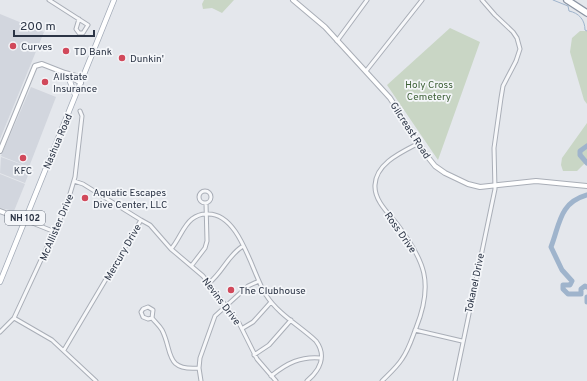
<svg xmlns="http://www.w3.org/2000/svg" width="587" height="381" viewBox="0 0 587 381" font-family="Overpass,sans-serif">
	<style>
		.built { fill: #d2d6de }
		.green { fill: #c9d6c5 }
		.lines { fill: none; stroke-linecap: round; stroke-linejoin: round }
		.stream { stroke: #9fb4cc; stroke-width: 1 }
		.river { stroke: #9fb4cc; stroke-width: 5 }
		.street-casing { stroke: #a9aeb7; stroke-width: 5 }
		.secondary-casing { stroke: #a9aeb7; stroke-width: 6 }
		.primary-casing { stroke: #a3abb8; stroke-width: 6 }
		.highway-casing { stroke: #8b94a3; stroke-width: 8 }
		.street { stroke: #f7f8fa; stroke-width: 3 }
		.secondary { stroke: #fff; stroke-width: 4 }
		.primary { stroke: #fff; stroke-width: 4.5 }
		.highway { stroke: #fff; stroke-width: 5.5 }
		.poi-dot { fill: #d1495b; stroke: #f4f6f9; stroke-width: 1.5 }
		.labels { text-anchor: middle; stroke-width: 3.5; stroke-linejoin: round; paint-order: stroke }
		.shield { fill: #f4f6f9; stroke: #676e7b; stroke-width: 1 }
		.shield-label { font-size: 9px; font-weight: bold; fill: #2b3445 }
		.poi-label { font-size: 10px; fill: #2b3445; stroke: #f4f6f9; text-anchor: start }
		.park-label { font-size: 10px; fill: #3f6138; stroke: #f4f6f9 }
		.street-label { font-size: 10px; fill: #2b3445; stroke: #f4f6f9 }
	</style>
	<rect width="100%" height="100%" fill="#e4e7ec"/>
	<path class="built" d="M0 14 44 32 0 139Z
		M31 87 56 97 29 167 1 156Z
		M1 157 31 168 25 183 0 173Z
		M0 174 25 184 14 211 0 208Z"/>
	<path class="green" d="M204 0H234L222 13 212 8 203 9 202 4Z
		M450 28 480 42 438 160 387 85Z
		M580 31H587V104L584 100 570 52 572 38Z
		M587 123V161L577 171H563L561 165 562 158Z"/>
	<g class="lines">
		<path class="stream" d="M553 0 568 6 569 11C579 13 585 20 585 30L587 31"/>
		<path class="river" d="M587 146 580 151V155L587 163
			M587 195C559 203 560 224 551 247L562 270 572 281 570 285H563V289L568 294H581V289L585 286 587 287
			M587 297V302"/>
		<defs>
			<path id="street" d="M49 0 88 25 83 33H79L76 29 79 19
				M337 41 367 0
				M366 71 422 0
				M199 197a6 6 0 1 1 12 0a6 6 0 1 1-12 0Z
				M25 220 55 232
				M141 220 150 225 171 249 203 276 239 323 257 359 276 381
				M171 249C179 240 183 226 192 219 196 216 202 214 206 214 240 211 252 274 266 295 278 314 300 326 316 341 327 356 320 370 307 381
				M192 265 205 248 207 241 206 203
				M209 283C223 272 228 255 243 246
				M14 318 52 340 96 381
				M152 318 148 319 143 317 141 312 143 309 148 307 153 310 152 318C155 322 159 325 162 330 173 351 164 371 199 368
				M243 328 253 322 271 302
				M415 330 462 341
				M0 332 14 318 67 204 75 177 82 116 80 111
				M64 350 141 220 83 184 74 181
				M254 355 269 345 291 320
				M271 376C287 363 301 356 321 358
				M201 381 199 368 200 358 215 316 248 286 259 281
				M382 381C389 374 397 367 402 359 409 349 412 338 416 328 434 283 425 261 397 224 388 213 374 200 375 185 376 163 402 152 419 143
				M455 381 495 189 494 148 501 98 503 86 516 61 520 49 517 38 513 32 495 15 482 0"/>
			<path id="secondary" d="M293 0 325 27 390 98 427 156 435 166 445 173 468 184 480 187 536 181 587 186
				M67 75 81 83
				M0 151 35 66 42 64 65 73 83 78
				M0 211 24 220"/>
			<path id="primary" d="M68 76 75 95
				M0 282 114 0"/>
			<path id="highway" d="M567 0 587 13"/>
		</defs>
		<use href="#street" class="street-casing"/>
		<use href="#secondary" class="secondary-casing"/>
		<use href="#primary" class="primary-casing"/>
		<use href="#highway" class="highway-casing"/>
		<use href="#street" class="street"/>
		<use href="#secondary" class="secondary"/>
		<use href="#primary" class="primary"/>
		<use href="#highway" class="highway"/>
	</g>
	<g class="poi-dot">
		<circle cx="13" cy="46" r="4"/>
		<circle cx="66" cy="51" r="4"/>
		<circle cx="122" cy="58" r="4"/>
		<circle cx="45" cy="82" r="4"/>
		<circle cx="23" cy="158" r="4"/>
		<circle cx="85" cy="198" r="4"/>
		<circle cx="231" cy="290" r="4"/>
	</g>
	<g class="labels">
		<rect class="shield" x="5" y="211" width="40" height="14" rx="3"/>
		<g class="shield-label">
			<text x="25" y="221">NH 102</text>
		</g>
		<g class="poi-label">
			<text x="21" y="50">Curves</text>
			<text x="74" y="55">TD Bank</text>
			<text x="130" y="62">Dunkin'</text>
			<text x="53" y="80">Allstate<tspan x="53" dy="12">Insurance</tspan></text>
			<text x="23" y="174" text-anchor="middle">KFC</text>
			<text x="93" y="196">Aquatic Escapes<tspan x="93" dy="12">Dive Center, LLC</tspan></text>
			<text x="239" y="294">The Clubhouse</text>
		</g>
		<g class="park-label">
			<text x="429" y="88">Holy Cross<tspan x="429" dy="12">Cemetery</tspan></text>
		</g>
		<g class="street-label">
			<text transform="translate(411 130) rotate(57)" y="4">Gilcreast Road</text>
			<text transform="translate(57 141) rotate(-67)" y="4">Nashua Road</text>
			<text transform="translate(56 227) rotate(-67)" y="4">McAllister Drive</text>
			<text transform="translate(401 232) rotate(55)" y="4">Ross Drive</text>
			<text transform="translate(122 252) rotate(-60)" y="4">Mercury Drive</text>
			<text transform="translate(474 283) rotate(-78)" y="4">Tokanel Drive</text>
			<text transform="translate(222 301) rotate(53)" y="4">Nevins Drive</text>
		</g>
	</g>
	<path d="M14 30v6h80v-6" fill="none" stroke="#2b3445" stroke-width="2"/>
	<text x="20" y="30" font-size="12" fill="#2b3445" stroke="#f4f6f9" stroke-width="3" paint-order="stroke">200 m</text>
</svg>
